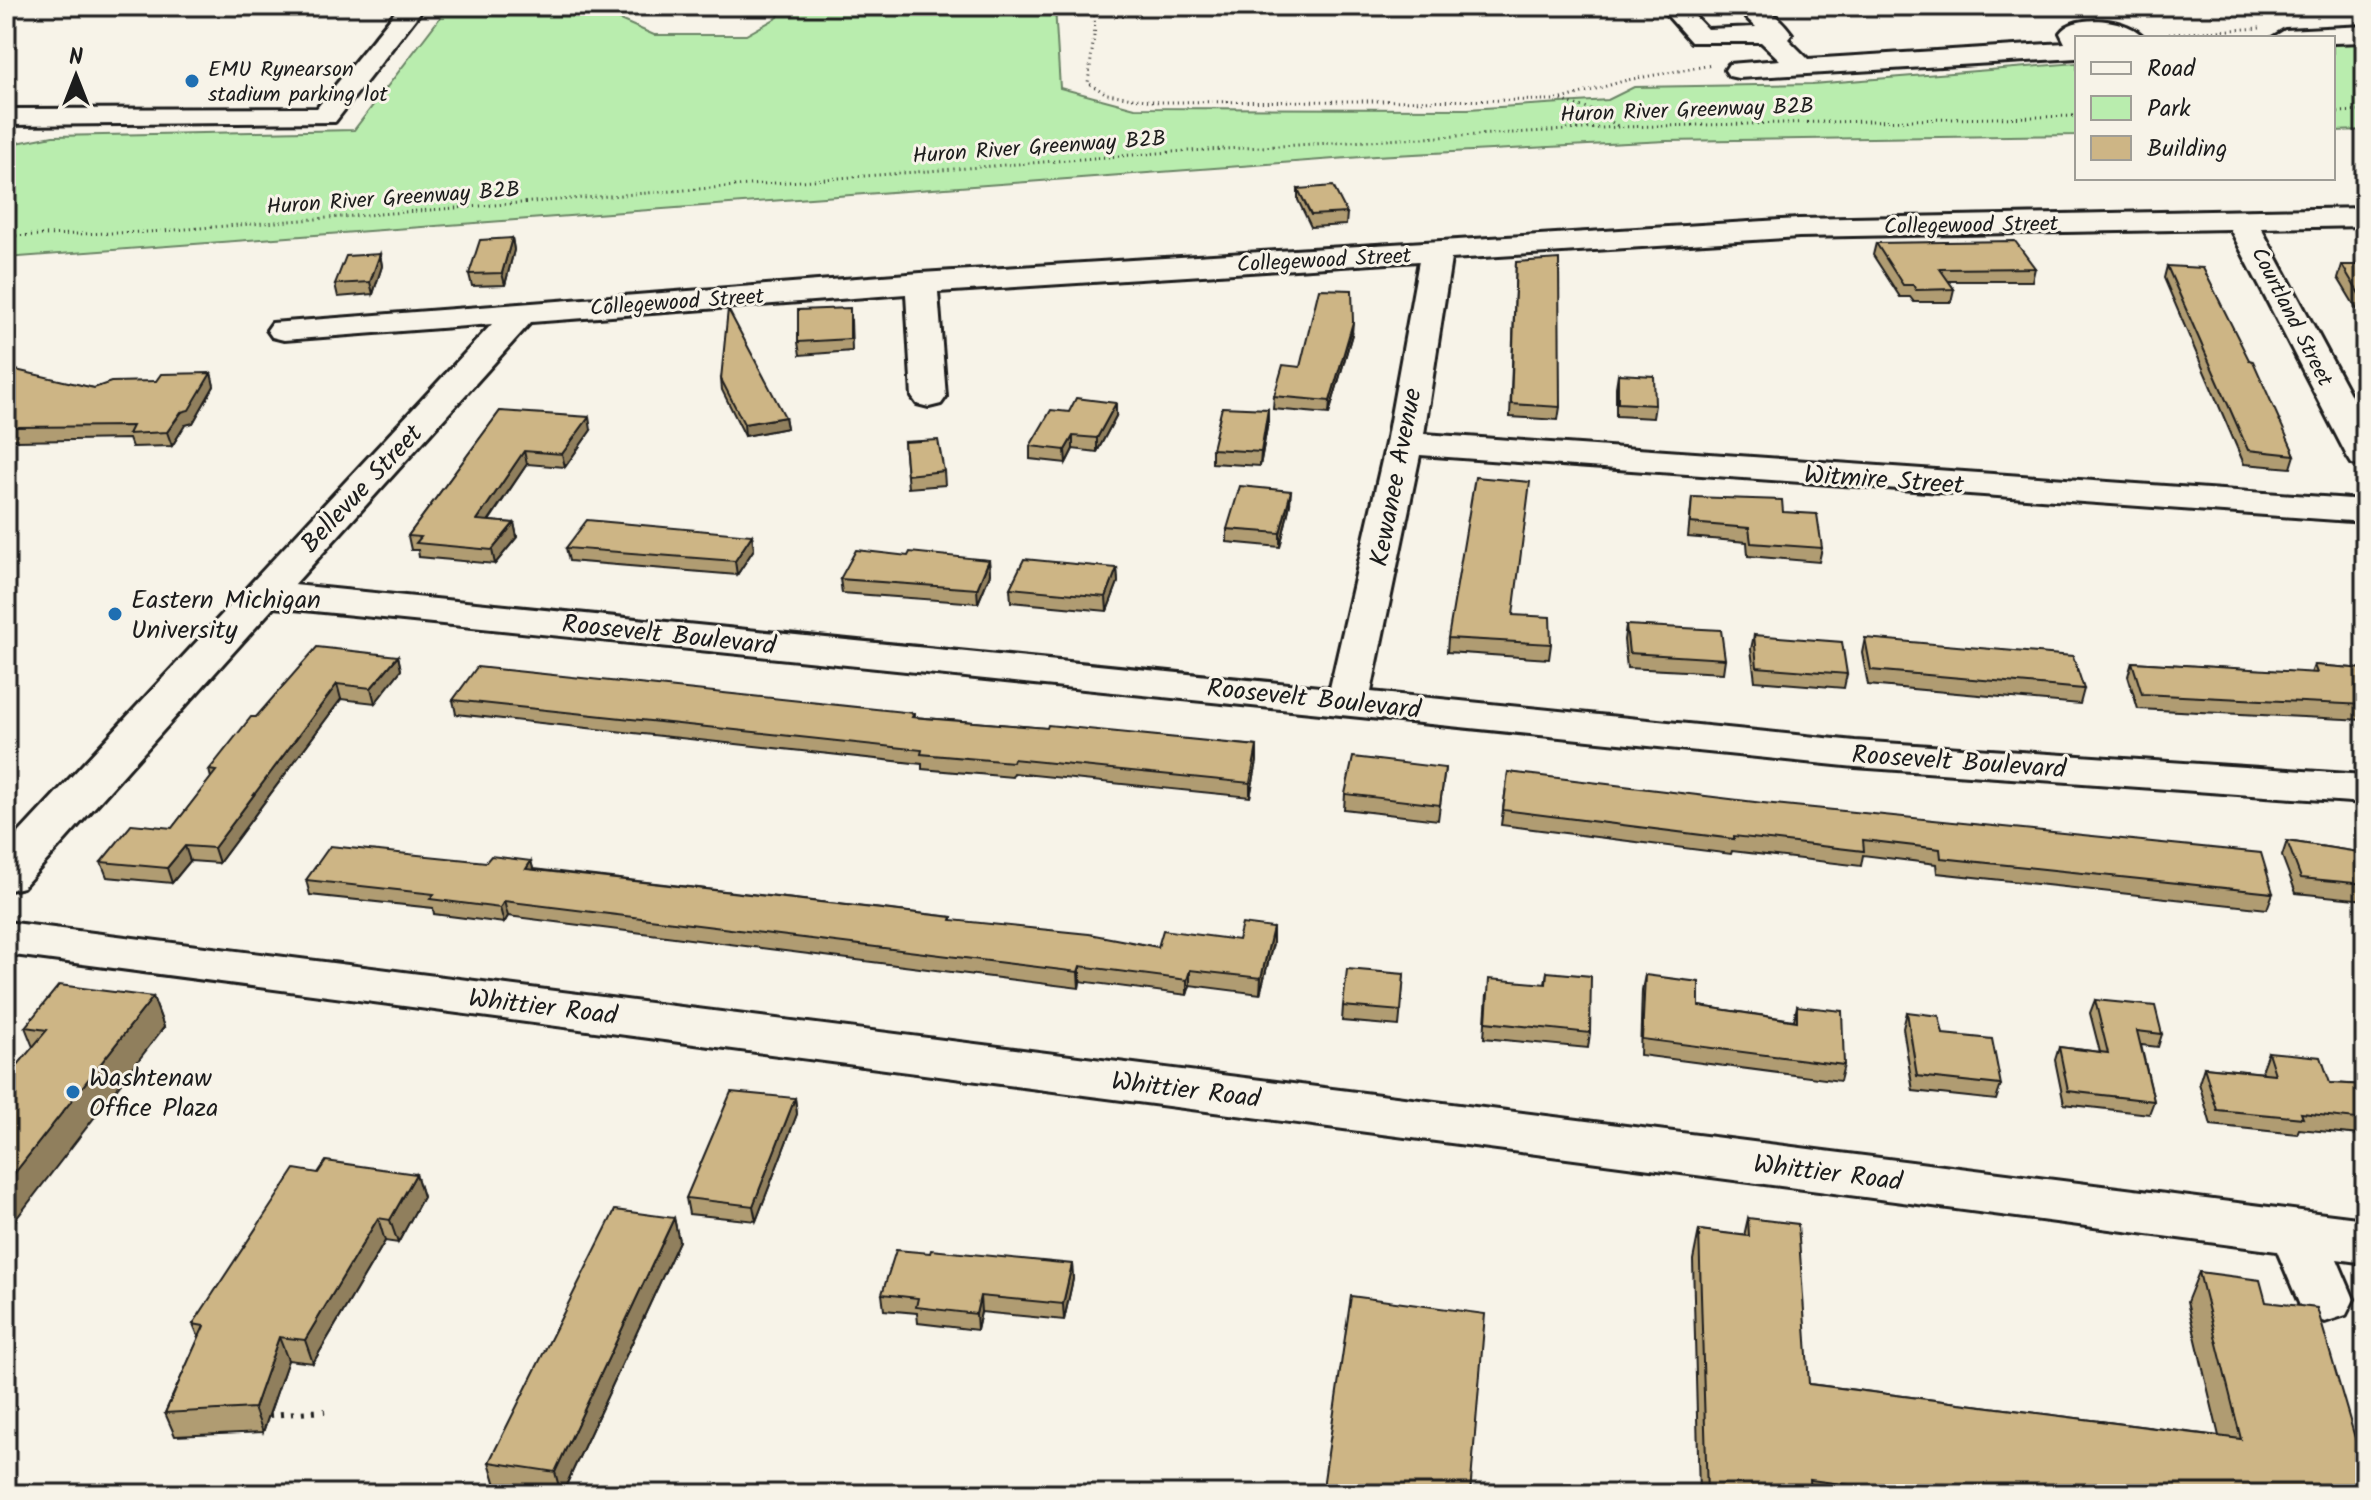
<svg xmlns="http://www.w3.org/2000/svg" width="2371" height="1500" viewBox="0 0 2371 1500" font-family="Kalam,sans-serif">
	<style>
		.green { fill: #b9edae; stroke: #6a8465; stroke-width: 2 }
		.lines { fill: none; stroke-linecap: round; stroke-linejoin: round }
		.minor-casing { stroke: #1c1c1c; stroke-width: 6 }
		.path-far1 { stroke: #1c1c1c; stroke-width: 3; stroke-dasharray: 1 4; stroke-linecap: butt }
		.path { stroke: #1c1c1c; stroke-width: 6; stroke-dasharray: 3 8; stroke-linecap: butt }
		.minor { fill: #f7f3e8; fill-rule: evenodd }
		.wall { fill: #b09c72; stroke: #1c1c1c; stroke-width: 2 }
		.shaded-wall { fill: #907f5d; stroke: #1c1c1c; stroke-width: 2 }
		.building { fill: #cdb585; stroke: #1c1c1c; stroke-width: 2 }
		.poi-dot { fill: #1f6fb2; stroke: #f7f3e8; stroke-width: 3 }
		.labels { text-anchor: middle; stroke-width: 6; stroke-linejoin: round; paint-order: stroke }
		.far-poi-label { font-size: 22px; fill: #1c1c1c; stroke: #f7f3e8; text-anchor: start }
		.far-street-label { font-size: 22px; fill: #1c1c1c; stroke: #f7f3e8 }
		.street-label { font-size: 26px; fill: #1c1c1c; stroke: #f7f3e8 }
		.poi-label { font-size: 26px; fill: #1c1c1c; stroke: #f7f3e8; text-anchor: start }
	</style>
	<rect width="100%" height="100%" fill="#f7f3e8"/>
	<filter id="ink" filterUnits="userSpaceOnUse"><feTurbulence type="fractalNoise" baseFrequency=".0125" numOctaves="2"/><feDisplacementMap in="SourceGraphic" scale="16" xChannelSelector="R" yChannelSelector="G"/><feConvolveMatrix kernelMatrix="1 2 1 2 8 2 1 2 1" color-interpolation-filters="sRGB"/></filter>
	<g filter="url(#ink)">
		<path class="green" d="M449 6H616L620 20 654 35H746L778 17 782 6H1050L1055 7 1060 88 1135 108 1468 109 1608 100 1634 87 1812 84 2077 63V135L1666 141 1375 156 6 258V145L53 136 354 130Z
			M2365 43V130L2333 131V44Z"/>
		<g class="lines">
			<defs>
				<path id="minor" d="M400 6H425L335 122 6 125V109L317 108Z
					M1659 6H1685L1707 29 1756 27 1734 6C1761 6 1775 10 1792 34L1788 39 1808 59 2065 43 2060 33C2074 12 2131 19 2144 38H2077V58L1738 78 1729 76 1725 70 1729 64 1780 60 1761 42H1691Z
					M2365 26V42L2333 43V38H2272L2285 30Z
					M2365 208V226L2261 228 2365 422V467L2352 464 2347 456 2230 229 1799 237 1451 259 1424 434 2365 500V522L1420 455 1371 692 1855 741 2365 775V803L1855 767 274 607 23 887 6 891V847L492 324 284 340 272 337 267 330 272 323 921 273 1799 219ZM1419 261 1386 443 1330 688 294 585 531 322 906 294 912 397 917 404 929 407 941 404 946 397 938 292Z
					M6 922 2365 1219V1263L2337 1259 2354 1299 2346 1315 2325 1322 2304 1315 2277 1251 6 954Z"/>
			</defs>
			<use href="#minor" class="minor-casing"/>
			<path class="path-far1" d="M1093 6 1095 28 1088 83 1107 94 1159 102 1561 100 1591 110 1618 126
				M2159 35 2260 28
				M1562 99 1627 80 1712 65
				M2333 112 2365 111
				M6 236 149 232 1171 152 1619 127 2077 116"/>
			<path class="path" d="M269 1415 325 1411"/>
			<use href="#minor" class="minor"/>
		</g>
		<path class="wall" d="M1298 189 1347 213 1346 225 1311 227 1298 200Z
			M512 238 514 250 505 285 472 286 469 274Z
			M1876 243 2035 268 2032 281H1948L1954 289 1951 302H1914L1910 297H1900L1873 255Z
			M380 254 382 266 373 294 338 297 335 284Z
			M2358 258H2365V323L2338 278 2342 265H2356Z
			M1516 262 1560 407 1558 420 1510 417Z
			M2167 266 2249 360 2295 455 2291 468 2244 464 2164 278Z
			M851 320 852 351 800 355 798 342Z
			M1352 334 1329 414 1273 409 1274 396 1300 367Z
			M6 369 94 388 156 381 211 373 214 386 193 423 185 425 172 446 132 447 129 439 17 441 6 437Z
			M1618 374 1655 405 1653 418 1616 416V387Z
			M721 379 785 417 787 428 745 436 722 390Z
			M1268 409V422L1260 466 1212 463V449Z
			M500 411 591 430 565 467 527 464 489 521 514 523 517 537 495 564 419 557 418 550H411L408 536Z
			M1069 412 1116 416 1097 452 1073 449 1066 463 1030 459V446Z
			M904 442 944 471 945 485 908 488Z
			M1692 497 1783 512 1822 548 1819 562 1748 556 1747 542 1688 537Z
			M1290 504 1280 547 1227 542V529Z
			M752 535 754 549 737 575 569 561 566 548Z
			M908 556 989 560 990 574 978 603 842 593 840 579Z
			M1117 568 1118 582 1107 611 1011 602 1010 588Z
			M1513 615 1551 644 1549 659 1447 652 1448 638Z
			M1626 625 1725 659 1723 673 1627 668 1624 640Z
			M1754 635 1847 674 1844 688 1755 681 1751 649Z
			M1865 638 2084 689 2080 704 1868 685 1862 653Z
			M398 656 401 670 375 703 341 699 219 863 190 861 172 883 107 877 101 862 172 828 211 778 209 770 256 717Z
			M2132 662 2311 673 2314 665 2365 669V720L2138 709 2128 676Z
			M453 700 914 713V717L1257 746V761L1250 797 1014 773 1012 777 922 769V764L456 714Z
			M1445 768 1438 820 1344 809 1345 794Z
			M1508 772 2273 893 2267 909 1937 873 1936 864 1863 855 1861 866 1732 851 1731 854 1501 825Z
			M2287 841 2365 853V900L2296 893 2282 856Z
			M531 861 533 869 952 917V921L1158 947 1238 940 1273 928V943L1260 994 1190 985 1187 995 1080 981 1079 988 508 916 504 923 434 914 433 908 310 895 306 880 486 862Z
			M1547 972 1590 1033 1588 1048 1484 1038 1487 994 1545 984Z
			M1404 974 1399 1026 1342 1021 1343 1006Z
			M1645 975 1699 1006 1794 1020 1797 1006 1844 1065 1840 1081 1640 1055 1642 990Z
			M153 997 164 1027 33 1047 25 1027Z
			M2095 1000 2162 1034 2158 1047 2141 1045 2154 1101 2149 1114 2064 1104 2055 1060 2059 1047 2100 1052 2090 1013Z
			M1907 1012 1943 1034 2001 1085 1996 1100 1913 1091 1903 1028Z
			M2268 1052 2330 1083 2365 1085V1143H2363L2360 1135 2299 1129 2297 1134 2211 1125 2199 1083 2204 1067 2263 1073 2262 1068Z
			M795 1098 797 1114 756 1221 689 1214 686 1198Z
			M318 1173 416 1174 423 1197 398 1243 385 1241 313 1363 288 1360 263 1432 175 1436 165 1413 199 1338 193 1324Z
			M674 1218 679 1241 562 1494H551L496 1485 489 1462Z
			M1748 1218 1809 1384 2219 1436 2187 1302 2199 1272 2266 1302 2365 1494H1699L1693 1260 1699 1230 1744 1236Z
			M1072 1264 1073 1279 1064 1320 981 1312 977 1330 918 1323 917 1313 884 1310 882 1294Z"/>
		<path class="shaded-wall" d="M512 238 514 250 505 285 502 273Z
			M380 254 382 266 373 294 370 282Z
			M1353 322 1352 334 1329 414 1330 401Z
			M211 373 214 386 193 423 185 425 172 446 167 432Z
			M1116 403V416L1097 452V438Z
			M1268 409V422L1260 466 1261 452Z
			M589 417 591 430 565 467 562 454Z
			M785 417 787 428 745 436 744 424Z
			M1073 436V449L1066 463 1065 450Z
			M524 451 527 464 480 533 477 520Z
			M1291 491 1290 504 1280 547V533Z
			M514 523 517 537 495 564 492 550Z
			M752 535 754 549 737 575 735 561Z
			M989 560 990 574 978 603 977 589Z
			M1117 568 1118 582 1107 611 1106 597Z
			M398 656 401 670 375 703 371 688Z
			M337 684 341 699 219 863 214 848Z
			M1257 746V761L1250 797V783Z
			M185 846 190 861 172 883 167 868Z
			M531 861 535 876 526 869Z
			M504 901 508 916 504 923 500 908Z
			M1273 928V943L1260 994 1261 978Z
			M1080 966V981L1079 988 1078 972Z
			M1190 970V985L1187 995V980Z
			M153 997 164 1027 6 1232V1184Z
			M795 1098 797 1114 756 1221 753 1206Z
			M416 1174 423 1197 398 1243 390 1220Z
			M378 1218 385 1241 313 1363 305 1340Z
			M674 1218 679 1241 562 1494H561L555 1472Z
			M1072 1264 1073 1279 1064 1320 1063 1304Z
			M980 1296 981 1312 977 1330 976 1314Z
			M279 1337 288 1360 263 1432 254 1408Z"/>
		<path class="building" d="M1333 186 1347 213 1311 215 1298 189Z
			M512 238 502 273 469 274 480 240Z
			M2015 241 2035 268 1940 269 1954 289 1916 290 1913 285H1903L1876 243Z
			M380 254 370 282 335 284 346 256Z
			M2358 258H2365V265Z
			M1559 259 1560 407 1511 404 1516 262Z
			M2342 265H2365V304Z
			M2167 266 2203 268 2249 360 2253 361 2295 455 2248 450Z
			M1319 289 1352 290 1353 322 1330 401 1274 396 1283 365 1300 367Z
			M850 308V339L798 342V310Z
			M728 309 785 417 744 424 721 379Z
			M7 368 94 388 111 382 156 381 161 374 211 373 189 410 181 412 167 432 128 434 132 426 13 427 6 425V369Z
			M1618 374 1654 376 1655 405 1618 403Z
			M1076 398 1116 403 1097 438 1073 436 1065 450 1030 446 1051 410 1069 412Z
			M1222 407 1268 409 1261 452 1212 449Z
			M500 411 589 417 562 454 524 451 477 520 514 523 492 550 416 543 421 537 408 536Z
			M938 440 944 471 907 475 904 442Z
			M1475 477 1530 482 1513 615 1550 617 1551 644 1448 638Z
			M1240 486 1291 491 1280 533 1227 529Z
			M1692 497 1782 500 1783 512 1817 514 1822 548 1751 543 1749 528 1690 523Z
			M587 520 752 535 735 561 566 548Z
			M856 550 908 556 910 552 989 560 977 589 840 579Z
			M1024 559 1117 568 1106 597 1010 588Z
			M1626 625 1721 630 1725 659 1629 653Z
			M1754 635 1842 642 1847 674 1757 667Z
			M1865 638 2073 656 2084 689 1871 670Z
			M317 647 398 656 371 688 337 684 214 848 185 846 167 868 101 862 132 824 172 828 216 771 209 770 251 717H256Z
			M2132 662 2317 673 2314 665 2365 669V705L2142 694Z
			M477 667 914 713 912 717 1047 728 1048 725 1257 746 1250 783 1013 759 1012 762 921 754 922 750 453 700Z
			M1353 757 1445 768 1440 805 1345 794Z
			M1508 772 1763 803 2261 853 2273 893 1941 858 1940 849 1863 840 1864 851 1734 836V839L1503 810Z
			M2287 841 2365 853V884L2301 878Z
			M330 846 486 862 491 856 531 861 526 869 952 917 951 920 1089 934 1158 947 1163 930 1238 940 1242 924 1273 928 1261 978 1190 970 1187 980 1080 966 1078 972 504 901 500 908 430 899 434 894 306 880Z
			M1347 969 1404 974 1401 1011 1343 1006Z
			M1547 972 1591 976 1590 1033 1486 1022 1489 979 1546 984Z
			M1645 975 1699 982V1006L1797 1021V1006L1842 1011 1844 1065 1642 1039Z
			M59 985 153 997 6 1184V1079L47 1030 25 1027Z
			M2095 1000 2155 1006 2162 1034 2137 1031 2154 1101 2068 1091 2059 1047 2108 1053Z
			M1907 1012 1939 1016 1943 1034 1992 1039 2001 1085 1917 1076Z
			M2268 1052 2321 1057 2330 1083 2365 1085V1120L2301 1113 2303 1118 2217 1110 2204 1067 2275 1074Z
			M731 1092 795 1098 753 1206 686 1198Z
			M326 1161 416 1174 390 1220 378 1218 305 1340 279 1337 254 1408 165 1413 204 1326 193 1324 295 1169 318 1173Z
			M615 1210 674 1218 555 1472 489 1462Z
			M1748 1218 1798 1224 1809 1384 2241 1439 2199 1272 2260 1280 2266 1302 2317 1308 2365 1472V1494H1920L1810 1480 1811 1494H1707L1699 1230 1749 1236Z
			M896 1250 930 1253 931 1250 1072 1264 1063 1304 980 1296 976 1314 916 1307 918 1298 882 1294Z
			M1351 1296 1485 1314 1470 1494H1322Z"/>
	</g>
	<g class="poi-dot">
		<circle cx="192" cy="81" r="8"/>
		<circle cx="115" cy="614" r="8"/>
		<circle cx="73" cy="1092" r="8"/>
	</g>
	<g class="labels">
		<g class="far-poi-label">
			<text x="208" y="76">EMU Rynearson<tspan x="208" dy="25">stadium parking lot</tspan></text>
		</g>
		<g class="far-street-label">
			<text transform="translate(1687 109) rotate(-2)" y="8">Huron River Greenway B2B</text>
			<text transform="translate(1039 146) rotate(-4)" y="8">Huron River Greenway B2B</text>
			<text transform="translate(393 197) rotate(-4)" y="8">Huron River Greenway B2B</text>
			<text transform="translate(1971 224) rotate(-1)" y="8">Collegewood Street</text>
			<text transform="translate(1324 259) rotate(-3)" y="8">Collegewood Street</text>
			<text transform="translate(677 301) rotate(-4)" y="8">Collegewood Street</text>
			<text transform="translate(2293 316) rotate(63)" y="8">Courtland Street</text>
		</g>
		<g class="street-label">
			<text transform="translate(1395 477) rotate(-79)" y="9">Kewanee Avenue</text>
			<text transform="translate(1884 479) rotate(4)" y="9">Witmire Street</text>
			<text transform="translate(361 488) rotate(-47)" y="9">Bellevue Street</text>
			<text transform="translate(669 634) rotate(6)" y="9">Roosevelt Boulevard</text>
			<text transform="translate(1314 698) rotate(6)" y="9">Roosevelt Boulevard</text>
			<text transform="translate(1959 761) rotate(4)" y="9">Roosevelt Boulevard</text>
			<text transform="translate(543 1006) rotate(7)" y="9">Whittier Road</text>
			<text transform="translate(1186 1089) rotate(7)" y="9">Whittier Road</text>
			<text transform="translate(1828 1172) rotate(7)" y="9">Whittier Road</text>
		</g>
		<g class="poi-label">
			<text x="131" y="608">Eastern Michigan<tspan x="131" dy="30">University</tspan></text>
			<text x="89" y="1086">Washtenaw<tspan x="89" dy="30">Office Plaza</tspan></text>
		</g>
	</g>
	<rect width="2371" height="1500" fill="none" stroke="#f7f3e8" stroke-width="32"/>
	<rect x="16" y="16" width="2339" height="1468" fill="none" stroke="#1c1c1c" stroke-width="3" filter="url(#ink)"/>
	<rect x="2075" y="36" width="260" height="144" fill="#f7f3e8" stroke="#9f9d96" stroke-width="2"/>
	<rect x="2091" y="62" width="40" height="12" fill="#f7f3e8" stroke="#9f9d96" stroke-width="2"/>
	<text x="2147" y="76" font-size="24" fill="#1c1c1c">Road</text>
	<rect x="2091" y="96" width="40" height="24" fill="#b9edae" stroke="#9f9d96" stroke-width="2"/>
	<text x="2147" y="116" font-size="24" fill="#1c1c1c">Park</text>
	<rect x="2091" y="136" width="40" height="24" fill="#cdb585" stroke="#9f9d96" stroke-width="2"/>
	<text x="2147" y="156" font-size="24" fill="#1c1c1c">Building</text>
	<g transform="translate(76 76)" stroke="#f7f3e8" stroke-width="6" paint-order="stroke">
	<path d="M0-6L14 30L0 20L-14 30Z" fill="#1c1c1c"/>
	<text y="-12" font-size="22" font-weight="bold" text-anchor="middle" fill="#1c1c1c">N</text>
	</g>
</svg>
